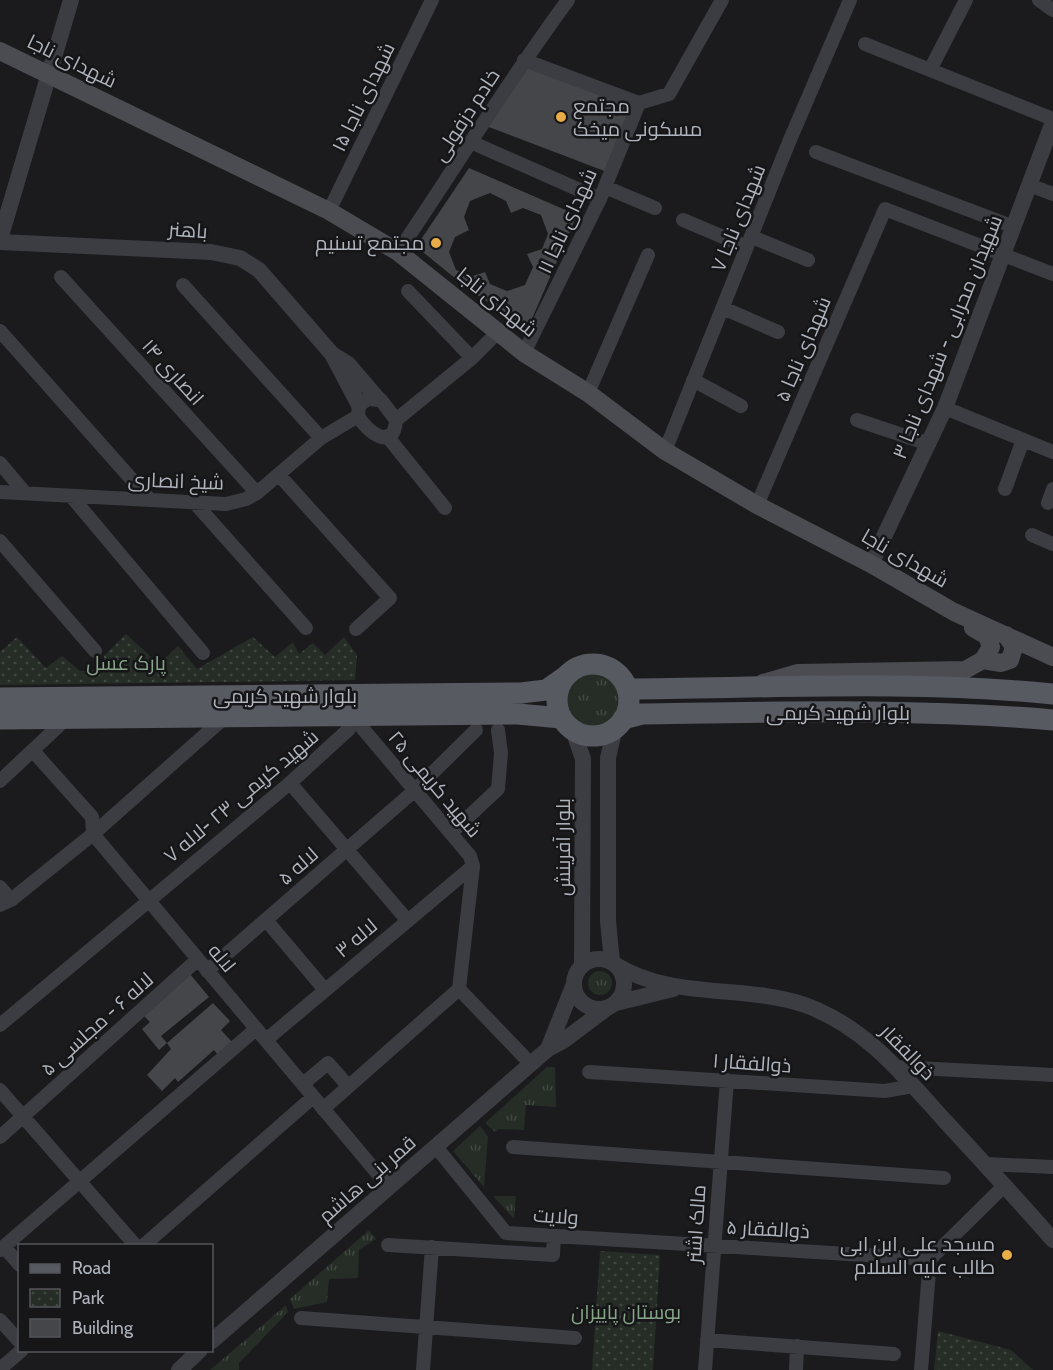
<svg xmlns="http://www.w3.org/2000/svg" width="1053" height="1370" viewBox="0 0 1053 1370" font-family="Cabin,Cairo,sans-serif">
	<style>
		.grass { fill: url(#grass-tufts) }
		.park { fill: url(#park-dots) }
		.building { fill: #45464a; fill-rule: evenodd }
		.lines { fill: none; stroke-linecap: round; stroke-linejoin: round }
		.minor { stroke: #3c3d42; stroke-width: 14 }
		.tertiary { stroke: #3c3d42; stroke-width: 16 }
		.secondary { stroke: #4a4c52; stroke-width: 18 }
		.primary { stroke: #585a61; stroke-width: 21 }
		.poi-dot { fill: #e9ad47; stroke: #161618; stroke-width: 2 }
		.labels { text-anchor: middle; stroke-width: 5; stroke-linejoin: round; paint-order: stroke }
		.street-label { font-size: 20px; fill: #aeb3bc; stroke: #161618 }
		.poi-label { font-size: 20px; fill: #aeb3bc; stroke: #161618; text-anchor: end }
		.park-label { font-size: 20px; fill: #87a588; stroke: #161618 }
	</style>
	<defs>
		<pattern id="grass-tufts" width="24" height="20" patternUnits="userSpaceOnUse" patternTransform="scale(1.5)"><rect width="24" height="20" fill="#252d26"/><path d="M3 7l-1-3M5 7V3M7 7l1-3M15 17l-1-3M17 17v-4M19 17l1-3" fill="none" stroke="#424944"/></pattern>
		<pattern id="park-dots" width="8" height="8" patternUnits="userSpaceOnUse" patternTransform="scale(1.5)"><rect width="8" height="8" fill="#252d26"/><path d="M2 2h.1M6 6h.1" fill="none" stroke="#424944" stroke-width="1.8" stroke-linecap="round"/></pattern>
	</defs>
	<rect width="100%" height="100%" fill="#1b1b1d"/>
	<path class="grass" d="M565 700a28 28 0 1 1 56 0a28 28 0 1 1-56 0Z
		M588 983a12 12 0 1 1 24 0a12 12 0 1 1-24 0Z
		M547 1067H555L556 1107 526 1105 524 1130 499 1129 495 1132 485 1123Z
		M480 1126 488 1137 484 1187 453 1151Z
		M493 1196H516L514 1219Z
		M369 1230 376 1239 359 1250 358 1278 329 1279 327 1302 294 1309 290 1299Z
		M286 1305 288 1312 239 1363V1370H210Z"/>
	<path class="park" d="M126 634 159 664 178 646 197 669 253 637 275 657 293 642 299 654 313 643 325 655 344 637 357 655 355 680 0 685V652L17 637 46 668 62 656 80 671 104 670V656Z
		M600 1251 660 1255 653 1370H592Z
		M938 1331 1011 1350 1033 1370H934Z"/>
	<path class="building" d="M525 64 633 108 607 172 486 126Z
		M469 168 577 215 531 321 523 325 471 291 419 249 422 238ZM490 193 506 201 511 213 523 208 541 215 548 234 542 249 527 254 533 267 525 285 507 291 490 284 485 272 473 276 456 270 449 252 455 237 469 230 464 217 470 201Z
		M190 974 209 997 161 1036 167 1043 159 1050 142 1029 150 1022 144 1016Z
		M213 1003 230 1021 221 1030 232 1042 218 1055 214 1050 178 1082 175 1078 162 1091 147 1075 171 1049 167 1043Z"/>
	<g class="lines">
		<path class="minor" d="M1039 0 1053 10
			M865 44 1053 119
			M524 60 639 103 669 94 722 0
			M930 70 966 0
			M473 143 600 199
			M816 152 1014 227
			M1029 185 1053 194
			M605 187 655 208
			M329 211 432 0
			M683 220 747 247
			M752 237 808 260
			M398 252C455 168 508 81 568 0
			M61 277 257 493
			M183 285 321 438
			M408 291 472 358
			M723 308 778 332
			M0 331 150 500
			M524 353 600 199 639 103
			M693 380 741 406
			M588 393 648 255
			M368 399 381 400 396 420C394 453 367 432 358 416L359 405Z
			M945 408 1053 452
			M396 420 472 358 498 332
			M857 420 929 444
			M387 436 445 508
			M665 451 789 142 850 0
			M0 463 25 493
			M279 475 390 598 356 629
			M1005 489 1023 440
			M0 492 226 504 246 499 257 493 321 438 358 416
			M71 496 203 653
			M194 502 306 628
			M1048 503 1053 489
			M757 505 885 209 1053 274
			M1032 535 1053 544
			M0 541 95 651
			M34 752 92 817 93 834 389 1187
			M0 781 67 718
			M290 783 408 921
			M451 833 498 789 501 753 498 730
			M0 887 11 900
			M0 905 11 900 93 834 224 718
			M266 920 325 990
			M207 971 414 791 476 730
			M459 989 531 1064
			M0 1025 290 783 349 729 353 717 470 856 473 866 459 989
			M266 1040 473 866
			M897 1067 1053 1075
			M589 1072 885 1091 913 1086
			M303 1084 328 1063 348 1086
			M0 1090 136 1246
			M323 1109 459 989
			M0 1137 197 960
			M436 1147 506 1233 930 1259 1005 1185
			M513 1147 944 1178
			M985 1164 1053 1167
			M388 1245 553 1255 554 1236
			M143 1246 313 1097
			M4 1247 20 1265
			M0 1250 256 1029
			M301 1318 575 1338
			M0 1320 20 1342
			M707 1340 894 1354
			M0 1369 22 1350
			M423 1370 432 1247
			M705 1370 727 1080
			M796 1370 797 1346
			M921 1370 930 1259"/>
		<path class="tertiary" d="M0 239 71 0
			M0 242 211 252 240 258 259 270 332 354 348 364 378 399
			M332 354 359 405
			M871 564 945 408 1053 122
			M573 730 583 759 582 965
			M574 984a25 25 0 1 1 50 0a25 25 0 1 1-50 0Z
			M612 962 608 921V758L615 727
			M616 965C673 1000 743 984 805 1005 866 1027 904 1076 946 1122 982 1161 1018 1200 1053 1240
			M616 1003 673 989
			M548 1049 574 984
			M212 1341 548 1049 563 1041 607 1008
			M179 1370 200 1350"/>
		<path class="secondary" d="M0 51 329 211 398 252 524 353 588 393 665 451 757 505 871 564 954 612 1053 657
			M983 660 1001 663 1010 660 1014 647 1006 635
			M763 683 798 673 965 670 983 660 991 647 987 636 973 628"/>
		<path class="primary" d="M557 700a36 36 0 1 1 72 0a36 36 0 1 1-72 0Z
			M627 689C769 688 912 680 1053 694
			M0 698 521 693 546 690 566 676
			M0 719 518 714 561 718
			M623 719 642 714C779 712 917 708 1053 720"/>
	</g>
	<g class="poi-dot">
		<circle cx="561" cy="117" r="6"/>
		<circle cx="436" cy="243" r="6"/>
		<circle cx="1007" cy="1255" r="6"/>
	</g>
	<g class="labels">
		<g class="street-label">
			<text transform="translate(72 61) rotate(26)" y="7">شهدای ناجا</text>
			<text transform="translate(363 97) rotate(-64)" y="7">شهدای ناجا ۱۵</text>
			<text transform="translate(466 115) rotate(-57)" y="7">خادم دزفولی</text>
			<text transform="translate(738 218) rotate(-68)" y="7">شهدای ناجا ۷</text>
			<text transform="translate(567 221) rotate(-65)" y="7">شهدای ناجا ۱۱</text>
			<text transform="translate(188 230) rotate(4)" y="7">باهنر</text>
			<text transform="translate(497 302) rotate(39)" y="7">شهدای ناجا</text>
			<text transform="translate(947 337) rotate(-68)" y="7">شهیدان محرابی - شهدای ناجا ۳</text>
			<text transform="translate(803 349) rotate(-67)" y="7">شهدای ناجا ۵</text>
			<text transform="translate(173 372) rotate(48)" y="7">انصاری ۱۴</text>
			<text transform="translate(176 481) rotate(2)" y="7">شیخ انصاری</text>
			<text transform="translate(905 558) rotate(30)" y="7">شهدای ناجا</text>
			<text x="285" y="703">بلوار شهید کریمی</text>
			<text x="838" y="720">بلوار شهید کریمی</text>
			<text transform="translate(435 784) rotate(50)" y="7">شهید کریمی ۲۵</text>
			<text transform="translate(241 796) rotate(-40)" y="7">شهید کریمی ۲۳ -لاله ۷</text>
			<text transform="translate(563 847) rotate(-90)" y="7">بلوار آفرینش</text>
			<text transform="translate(298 866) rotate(-41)" y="7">لاله ۵</text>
			<text transform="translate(356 938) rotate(-40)" y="7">لاله ۳</text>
			<text transform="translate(222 958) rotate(50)" y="7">لاله</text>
			<text transform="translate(97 1024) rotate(-42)" y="7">لاله ۶ - مجلسی ۵</text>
			<text transform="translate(908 1052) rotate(46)" y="7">ذوالفقار</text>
			<text transform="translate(752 1063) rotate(4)" y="7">ذوالفقار ۱</text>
			<text transform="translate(367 1179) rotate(-41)" y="7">قمر بنی هاشم</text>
			<text transform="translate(556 1216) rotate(4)" y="7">ولایت</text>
			<text transform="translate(696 1224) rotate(-86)" y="7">مالک اشتر</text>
			<text transform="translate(768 1229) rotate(3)" y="7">ذوالفقار ۵</text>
		</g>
		<g class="poi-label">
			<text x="573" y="113" text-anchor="start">مجتمع<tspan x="573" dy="23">مسکونی میخک</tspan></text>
			<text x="424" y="250">مجتمع تسنیم</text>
			<text x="995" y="1251">مسجد علی ابن ابی<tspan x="995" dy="23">طالب علیه السلام</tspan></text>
		</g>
		<g class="park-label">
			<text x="126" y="670">پارک عسل</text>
			<text x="626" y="1319">بوستان پاییزان</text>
		</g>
	</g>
	<rect x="18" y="1244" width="195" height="108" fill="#161618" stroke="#53555a" stroke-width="1.5"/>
	<rect x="30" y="1264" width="30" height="9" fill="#585a61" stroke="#53555a" stroke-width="1.5"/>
	<text x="72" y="1274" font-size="18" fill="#aeb3bc">Road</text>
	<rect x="30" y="1289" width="30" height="18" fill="url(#park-dots)" stroke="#53555a" stroke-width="1.5"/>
	<text x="72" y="1304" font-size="18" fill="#aeb3bc">Park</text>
	<rect x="30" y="1319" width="30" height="18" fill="#45464a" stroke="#53555a" stroke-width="1.5"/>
	<text x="72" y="1334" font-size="18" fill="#aeb3bc">Building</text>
</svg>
